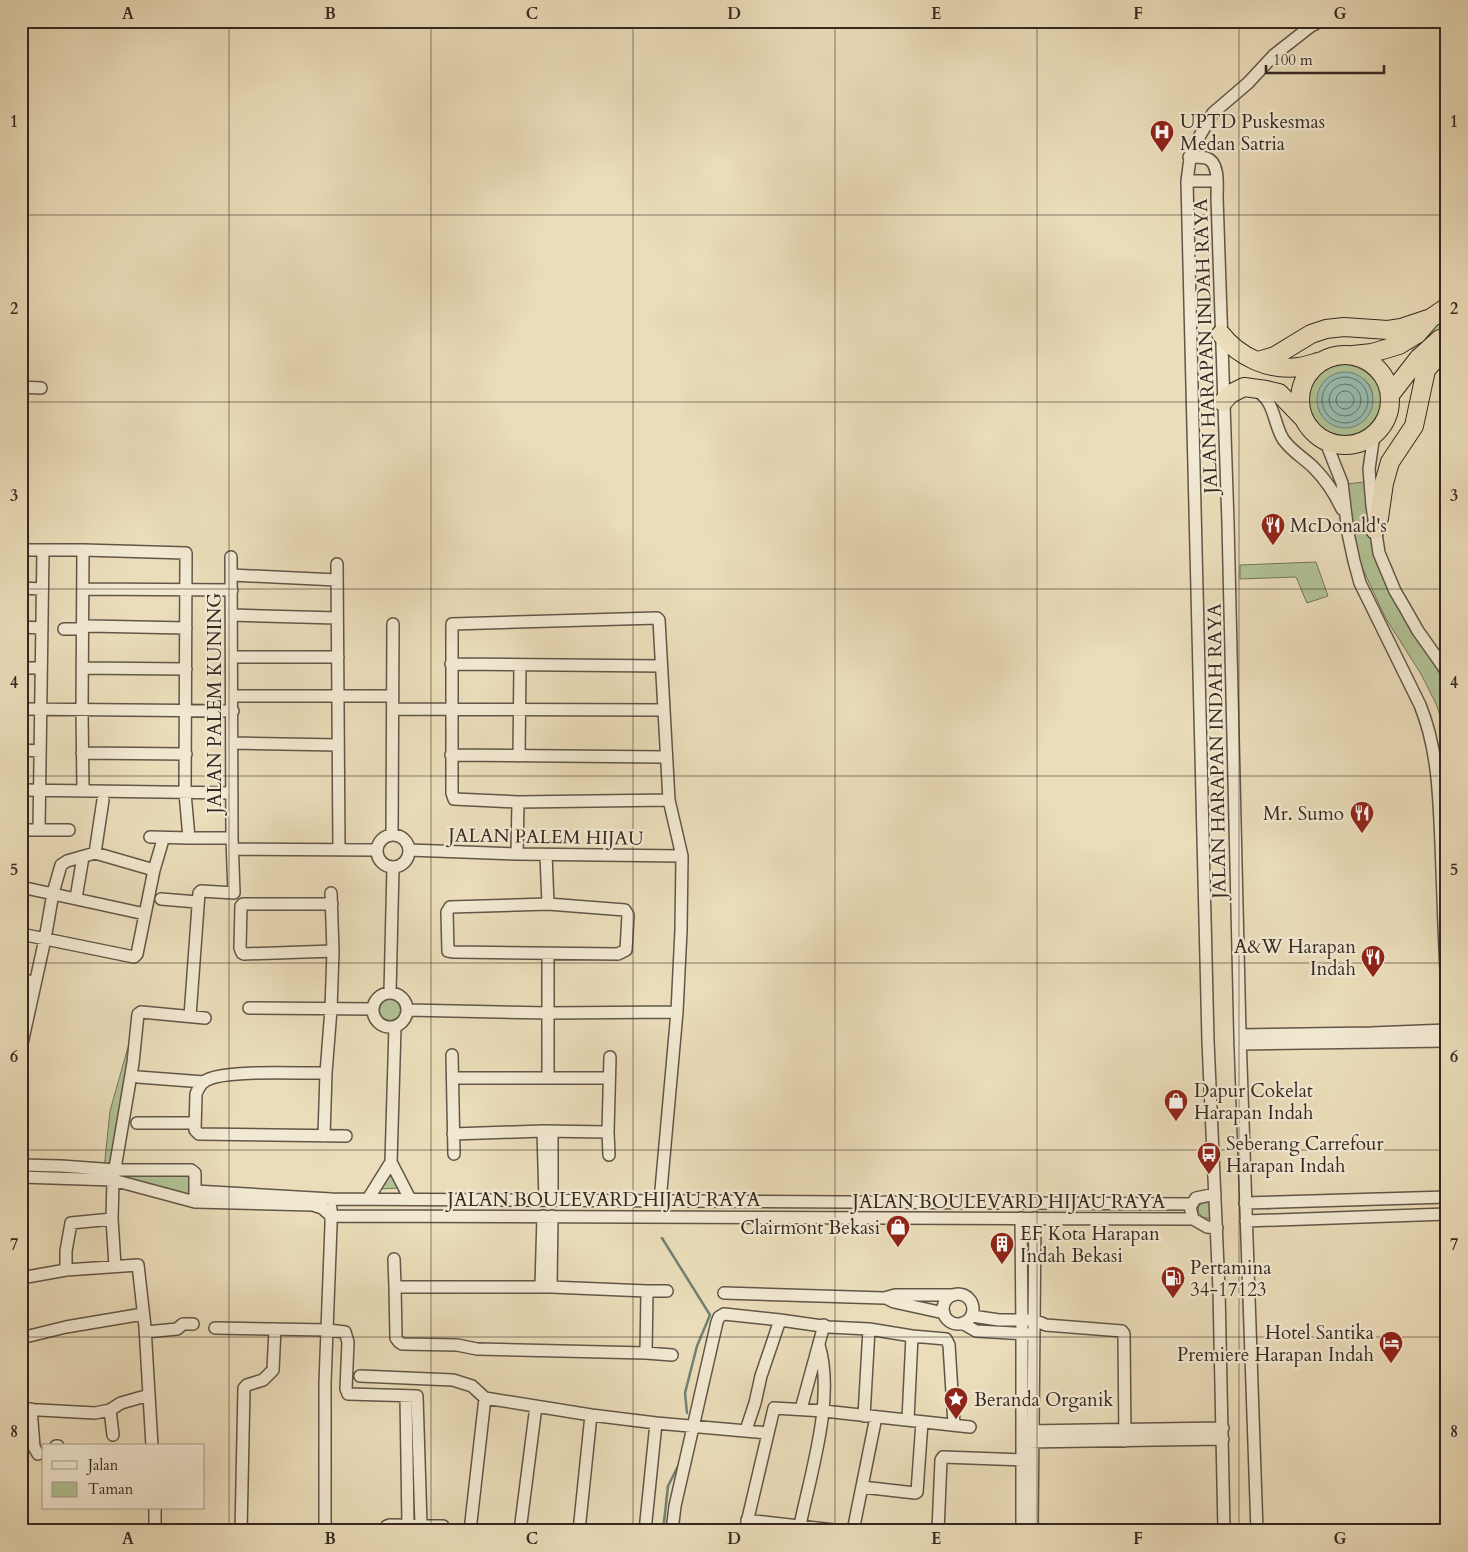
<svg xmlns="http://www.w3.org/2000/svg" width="1468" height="1552" viewBox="0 0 1468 1552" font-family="Cardo,serif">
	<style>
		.green { fill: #b1c295; stroke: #73765c; fill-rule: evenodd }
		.water { fill: #98bcae; stroke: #708176 }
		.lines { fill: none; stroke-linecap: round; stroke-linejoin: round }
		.shore { stroke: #667268; stroke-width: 1 }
		.stream { stroke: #708176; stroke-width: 2.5 }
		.minor-casing { stroke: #625648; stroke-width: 14 }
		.highway-casing { stroke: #352922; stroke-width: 20 }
		.minor { stroke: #f2e9d2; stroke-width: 11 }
		.highway { stroke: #ebddba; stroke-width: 18 }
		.grid { fill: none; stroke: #352922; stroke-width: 1; stroke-opacity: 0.55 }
		.labels { text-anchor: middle; stroke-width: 4.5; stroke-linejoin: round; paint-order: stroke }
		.poi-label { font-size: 19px; fill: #352922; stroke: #f2e9d2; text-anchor: start }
		.street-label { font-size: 19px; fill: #352922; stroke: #f2e9d2 }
		.neatline { fill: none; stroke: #352922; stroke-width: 2 }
		.grid-label { font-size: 16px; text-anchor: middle; font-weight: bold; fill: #352922 }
	</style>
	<rect width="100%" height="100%" fill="#ebddba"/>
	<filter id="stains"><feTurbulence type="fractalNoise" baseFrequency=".004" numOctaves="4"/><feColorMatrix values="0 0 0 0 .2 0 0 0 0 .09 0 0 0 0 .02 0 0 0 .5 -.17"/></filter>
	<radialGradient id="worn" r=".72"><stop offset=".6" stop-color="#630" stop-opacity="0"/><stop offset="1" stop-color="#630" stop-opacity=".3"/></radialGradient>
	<path class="green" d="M1447 317V329L1415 353 1409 345Z
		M1346 364C1370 369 1389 388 1378 413 1373 424 1364 431 1353 435 1307 446 1286 371 1346 364ZM1338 373C1345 374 1354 375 1361 378 1386 389 1368 442 1330 422 1324 419 1317 412 1318 404 1318 397 1322 389 1324 382Z
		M1364 482 1371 534 1391 592 1405 621 1437 669 1447 690V754L1444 729 1437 706 1421 674 1385 617 1361 565 1354 539 1347 484Z
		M1316 562 1328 596 1307 603 1296 577 1240 579V565Z
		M373 1010a17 17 0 1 1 34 0a17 17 0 1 1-34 0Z
		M128 1047 134 1048 116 1170H191L195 1202 113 1180 21 1177V1165L104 1169 110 1111Z
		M390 1171 399 1188 379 1189Z
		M1206 1202H1211L1212 1219 1202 1217 1198 1212 1199 1205Z"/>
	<path class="water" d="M1317 400a28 28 0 1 1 56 0a28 28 0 1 1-56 0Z"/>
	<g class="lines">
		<path class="shore" d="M1322 400a23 23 0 1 1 46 0a23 23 0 1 1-46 0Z
			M1329 400a16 16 0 1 1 32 0a16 16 0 1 1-32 0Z
			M1336 400a9 9 0 1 1 18 0a9 9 0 1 1-18 0Z"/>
		<path class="stream" d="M662 1238 710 1315 697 1346 685 1393 687 1413
			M663 1531 668 1486 679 1464"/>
		<defs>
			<path id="minor" d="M1189 157C1195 157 1201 157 1206 158 1220 162 1217 186 1217 197L1228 523 1240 1035 1257 1531
				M1187 181H1216
				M21 387 41 388
				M1255 390C1275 399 1273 423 1283 439 1291 451 1304 458 1314 468 1326 480 1335 494 1342 509
				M1374 434 1369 469 1372 506 1379 553 1395 591 1405 608 1418 631 1447 672
				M1325 440 1342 483 1348 533 1354 561 1360 583 1420 705C1438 749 1439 797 1441 844 1443 892 1444 940 1447 988
				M21 550H83L186 553 185 793 189 838H232
				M337 564 339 850
				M232 575 337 580
				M21 588 42 589
				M83 589 232 590
				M232 615 337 618
				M21 627 42 628
				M64 629H80L89 626 186 628
				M232 657H338
				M451 664 661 666
				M21 668H41
				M82 668 186 669
				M233 696H393
				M21 709 233 711
				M393 709 664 710
				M233 743 338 745
				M21 750 40 751
				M82 753 186 754
				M451 755 665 757
				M519 756 520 665
				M21 790 232 793
				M83 791 82 710 83 550
				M21 830H69
				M39 830 43 550
				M392 834 393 624
				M377 851a16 16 0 1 1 32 0a16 16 0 1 1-32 0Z
				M150 837 189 838
				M233 849 376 850
				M409 850 517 854 682 856
				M95 853 103 800
				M517 854 518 802
				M546 855 548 904
				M21 887 145 914
				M76 898 83 857
				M161 899 197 902
				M332 904H243L241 906 240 948 242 953 244 954 333 951
				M548 904 625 910 628 915 626 950 618 954 454 952 448 951 447 912 450 907Z
				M21 934 134 957 137 954 154 870 162 843
				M548 954V1077
				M21 980 35 982
				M373 1010a17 17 0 1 1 34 0a17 17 0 1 1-34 0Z
				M390 993 393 867
				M249 1008 373 1009
				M408 1010 548 1013 677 1012
				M190 1016 199 893 201 891 234 893 232 838 231 557
				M395 1027 391 1162 410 1199
				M1240 1035 1371 1033 1447 1030
				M1240 1044 1447 1041
				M21 1048 45 939 53 893 61 865 67 861 95 853 154 870
				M452 1055 454 1154
				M326 1073C300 1074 223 1069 205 1081 200 1084 198 1089 196 1094L195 1130 199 1134 346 1136
				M138 1077 204 1082
				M453 1078H609
				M137 1123H195
				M543 1131 545 1200
				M552 1132V1200
				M453 1134 543 1131 608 1132
				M324 1136 326 1073 331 1009 333 951 331 893
				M609 1155 608 1132 610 1057
				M21 1165 61 1166 116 1170H191L195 1173V1196
				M21 1177 113 1180 195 1202 313 1205 322 1208 331 1216
				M195 1191 331 1199 1191 1204
				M1215 1194 1196 1198 1190 1207 1193 1219 1207 1227 1217 1228
				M368 1199 391 1162
				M660 1201 677 1012 681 930 682 856 669 800 659 620 657 618 452 624V793L454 799 518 802 669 800
				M1245 1203 1447 1197
				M331 1216 1193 1219
				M1021 1218 1022 1332V1531
				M112 1219 115 1266
				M1246 1221 1447 1214
				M394 1259 395 1287
				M66 1270V1251L71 1223 112 1219 113 1180 133 1063 138 1014 141 1012 205 1018
				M21 1278 66 1270 138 1265 145 1327 152 1446
				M395 1287H551L647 1291 646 1353 477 1349 457 1345 402 1344 399 1342 396 1338Z
				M541 1287 543 1216
				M551 1287 552 1216
				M647 1291H667
				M724 1293 884 1298 895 1295H954
				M943 1309a15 15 0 1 1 30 0a15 15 0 1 1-30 0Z
				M886 1298 894 1302 944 1313
				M972 1316 999 1320H1034L1046 1325 1122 1331 1124 1334 1125 1441
				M962 1323 976 1331 1029 1334
				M215 1328 328 1330 345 1332 348 1342 346 1389 348 1394 417 1396 421 1525
				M146 1332 177 1329 183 1324H193
				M21 1338 66 1327 143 1314
				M646 1353 672 1355
				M360 1376 453 1380 472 1386 485 1398 591 1415 656 1423 768 1433
				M406 1396 408 1525
				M21 1409 95 1413 110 1410 121 1403 149 1395
				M31 1409 34 1447 38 1454
				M801 1409 824 1325
				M110 1410 113 1435
				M864 1416 869 1329
				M908 1420 912 1336
				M746 1430 755 1403 761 1376 780 1320
				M1026 1431 1223 1428
				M1025 1442 1223 1439
				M56 1446H58
				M862 1487 915 1493 917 1492 922 1422
				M155 1508V1531
				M747 1520 843 1531
				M800 1525C811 1472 835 1398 819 1345
				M241 1531 244 1388 247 1385 263 1380 273 1370 275 1329
				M325 1531V1383L331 1225V1208
				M387 1531V1526L390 1525 443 1526 445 1531
				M470 1531 485 1398
				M520 1531 536 1406
				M579 1531 591 1415
				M645 1531 656 1423
				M672 1531 675 1506 717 1322 719 1317 724 1314 780 1320 829 1327 869 1329 912 1336 946 1339 949 1345 954 1424
				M745 1531 774 1408 824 1411 970 1427
				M853 1531 876 1417
				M938 1531 941 1460 943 1457 1022 1460
				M1032 1531 1035 1218
				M1224 1531 1219 1290 1208 1041 1187 181 1191 151 1213 113 1248 83 1274 55 1311 26 1321 21"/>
			<path id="highway" d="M1221 334C1239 357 1269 371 1299 367 1306 366 1314 363 1322 361
				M1353 355 1372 353 1399 345 1417 334 1431 318 1447 307
				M1300 400a45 45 0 1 1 90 0a45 45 0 1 1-90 0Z
				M1258 361 1275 356 1311 334 1326 329 1344 327 1388 330 1401 328 1431 318
				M1390 395 1418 359 1440 339
				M1223 402 1230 394 1244 387 1266 390 1279 393 1304 419
				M1375 530 1379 518 1384 483 1390 462 1414 426 1426 370 1447 345"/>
		</defs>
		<use href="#minor" class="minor-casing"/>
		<use href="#highway" class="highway-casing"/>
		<use href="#minor" class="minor"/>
		<use href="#highway" class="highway"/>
	</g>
	<path class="grid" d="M229 21V1531M431 21V1531M633 21V1531M835 21V1531M1037 21V1531M1239 21V1531M21 215H1447M21 402H1447M21 589H1447M21 776H1447M21 963H1447M21 1150H1447M21 1337H1447"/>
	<defs>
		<symbol id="hospital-pin" viewBox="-11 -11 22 30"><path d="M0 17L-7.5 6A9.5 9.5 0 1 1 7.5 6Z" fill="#8f2418" stroke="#f2e9d2"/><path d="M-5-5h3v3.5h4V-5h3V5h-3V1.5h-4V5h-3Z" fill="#fff"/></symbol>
		<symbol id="restaurant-pin" viewBox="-11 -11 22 30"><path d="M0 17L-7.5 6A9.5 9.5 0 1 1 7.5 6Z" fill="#8f2418" stroke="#f2e9d2"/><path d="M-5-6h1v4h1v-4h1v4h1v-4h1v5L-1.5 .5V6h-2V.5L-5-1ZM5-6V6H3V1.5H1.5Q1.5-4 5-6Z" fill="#fff"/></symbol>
		<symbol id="shop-pin" viewBox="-11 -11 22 30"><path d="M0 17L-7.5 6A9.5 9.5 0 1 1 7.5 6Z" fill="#8f2418" stroke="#f2e9d2"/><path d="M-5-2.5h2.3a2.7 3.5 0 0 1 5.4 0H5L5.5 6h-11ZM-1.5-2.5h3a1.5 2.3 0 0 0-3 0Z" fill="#fff"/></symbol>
		<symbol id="bus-pin" viewBox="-11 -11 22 30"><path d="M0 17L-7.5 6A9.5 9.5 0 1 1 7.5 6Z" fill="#8f2418" stroke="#f2e9d2"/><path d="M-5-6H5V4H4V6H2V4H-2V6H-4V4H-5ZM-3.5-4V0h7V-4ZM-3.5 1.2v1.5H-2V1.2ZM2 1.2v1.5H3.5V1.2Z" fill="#fff"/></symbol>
		<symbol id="building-pin" viewBox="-11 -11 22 30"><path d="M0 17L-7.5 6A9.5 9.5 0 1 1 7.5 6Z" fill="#8f2418" stroke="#f2e9d2"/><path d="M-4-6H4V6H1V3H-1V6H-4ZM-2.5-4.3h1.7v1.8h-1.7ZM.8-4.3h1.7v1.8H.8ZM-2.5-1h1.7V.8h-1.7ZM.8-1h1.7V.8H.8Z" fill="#fff"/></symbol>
		<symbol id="fuel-pin" viewBox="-11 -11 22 30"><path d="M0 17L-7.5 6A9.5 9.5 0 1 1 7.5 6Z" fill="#8f2418" stroke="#f2e9d2"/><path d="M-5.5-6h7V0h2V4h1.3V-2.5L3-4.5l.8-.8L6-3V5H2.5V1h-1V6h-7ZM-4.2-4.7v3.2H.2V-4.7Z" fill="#fff"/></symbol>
		<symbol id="hotel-pin" viewBox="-11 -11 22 30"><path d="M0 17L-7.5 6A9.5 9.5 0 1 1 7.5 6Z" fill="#8f2418" stroke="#f2e9d2"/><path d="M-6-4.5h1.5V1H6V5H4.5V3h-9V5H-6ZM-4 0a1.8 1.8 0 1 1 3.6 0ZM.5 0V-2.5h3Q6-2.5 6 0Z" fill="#fff"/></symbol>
		<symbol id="sight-pin" viewBox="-11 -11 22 30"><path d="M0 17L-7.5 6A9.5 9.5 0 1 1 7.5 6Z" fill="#8f2418" stroke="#f2e9d2"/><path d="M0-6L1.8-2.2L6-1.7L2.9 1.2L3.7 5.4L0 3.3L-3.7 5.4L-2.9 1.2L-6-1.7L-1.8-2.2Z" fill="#fff"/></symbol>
	</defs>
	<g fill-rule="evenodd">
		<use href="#hospital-pin" x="1148" y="118" width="28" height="38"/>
		<use href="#restaurant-pin" x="1259" y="511" width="28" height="38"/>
		<use href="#restaurant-pin" x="1348" y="799" width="28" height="38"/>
		<use href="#restaurant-pin" x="1359" y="943" width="28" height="38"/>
		<use href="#shop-pin" x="1162" y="1087" width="28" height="38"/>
		<use href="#bus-pin" x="1195" y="1140" width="28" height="38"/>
		<use href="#shop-pin" x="884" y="1213" width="28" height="38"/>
		<use href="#building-pin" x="988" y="1230" width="28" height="38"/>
		<use href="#fuel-pin" x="1159" y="1264" width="28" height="38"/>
		<use href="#hotel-pin" x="1377" y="1329" width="28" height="38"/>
		<use href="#sight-pin" x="942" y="1385" width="28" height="38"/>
	</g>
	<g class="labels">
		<g class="poi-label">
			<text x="1180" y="128">UPTD Puskesmas<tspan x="1180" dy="22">Medan Satria</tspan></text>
			<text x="1290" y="532">McDonald's</text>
			<text x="1344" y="820" text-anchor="end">Mr. Sumo</text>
			<text x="1356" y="953" text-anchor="end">A&amp;W Harapan<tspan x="1356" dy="22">Indah</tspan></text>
			<text x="1194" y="1097">Dapur Cokelat<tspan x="1194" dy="22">Harapan Indah</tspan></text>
			<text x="1226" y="1150">Seberang Carrefour<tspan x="1226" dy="22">Harapan Indah</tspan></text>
			<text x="880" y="1234" text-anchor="end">Clairmont Bekasi</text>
			<text x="1020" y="1240">EF Kota Harapan<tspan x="1020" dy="22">Indah Bekasi</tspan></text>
			<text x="1190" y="1274">Pertamina<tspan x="1190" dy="22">34-17123</tspan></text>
			<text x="1374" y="1339" text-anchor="end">Hotel Santika<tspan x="1374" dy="22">Premiere Harapan Indah</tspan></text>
			<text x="974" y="1406">Beranda Organik</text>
		</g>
		<g class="street-label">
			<text transform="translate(1205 346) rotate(-92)" y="7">JALAN HARAPAN INDAH RAYA</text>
			<text transform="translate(214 703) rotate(-90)" y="7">JALAN PALEM KUNING</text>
			<text transform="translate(1216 751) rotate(-91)" y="7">JALAN HARAPAN INDAH RAYA</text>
			<text transform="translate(546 836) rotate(1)" y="7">JALAN PALEM HIJAU</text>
			<text x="604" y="1206">JALAN BOULEVARD HIJAU RAYA</text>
			<text x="1009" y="1208">JALAN BOULEVARD HIJAU RAYA</text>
		</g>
	</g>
	<rect width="1468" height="1552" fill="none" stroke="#ebddba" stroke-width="55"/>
	<rect x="42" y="1444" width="162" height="65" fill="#f2e9d2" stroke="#a69c8c"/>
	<rect x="52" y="1461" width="25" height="8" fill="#f2e9d2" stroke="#a69c8c"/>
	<text x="88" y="1470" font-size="15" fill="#352922">Jalan</text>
	<rect x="52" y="1482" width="25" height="15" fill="#b1c295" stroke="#a69c8c"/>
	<text x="88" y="1494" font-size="15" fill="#352922">Taman</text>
	<path d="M1266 65v8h118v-8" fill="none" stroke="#352922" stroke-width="2.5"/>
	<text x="1273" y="65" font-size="15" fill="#352922" stroke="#f2e9d2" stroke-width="4" paint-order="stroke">100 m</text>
	<rect x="28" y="28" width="1412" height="1496" class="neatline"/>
	<g class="grid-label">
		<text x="128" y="19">A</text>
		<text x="330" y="19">B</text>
		<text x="532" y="19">C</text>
		<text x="734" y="19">D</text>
		<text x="936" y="19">E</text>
		<text x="1138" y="19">F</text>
		<text x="1340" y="19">G</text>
		<text x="14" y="127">1</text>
		<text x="1454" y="127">1</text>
		<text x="14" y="314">2</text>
		<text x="1454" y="314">2</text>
		<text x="14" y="501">3</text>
		<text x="1454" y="501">3</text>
		<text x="14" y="688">4</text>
		<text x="1454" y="688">4</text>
		<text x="14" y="875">5</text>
		<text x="1454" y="875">5</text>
		<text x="14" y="1062">6</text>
		<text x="1454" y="1062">6</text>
		<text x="14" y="1250">7</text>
		<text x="1454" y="1250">7</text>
		<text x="14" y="1437">8</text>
		<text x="1454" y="1437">8</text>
		<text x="128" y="1544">A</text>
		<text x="330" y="1544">B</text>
		<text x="532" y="1544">C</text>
		<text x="734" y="1544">D</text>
		<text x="936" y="1544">E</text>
		<text x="1138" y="1544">F</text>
		<text x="1340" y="1544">G</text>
	</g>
	<rect width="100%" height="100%" filter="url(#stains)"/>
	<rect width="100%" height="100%" fill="url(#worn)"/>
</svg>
